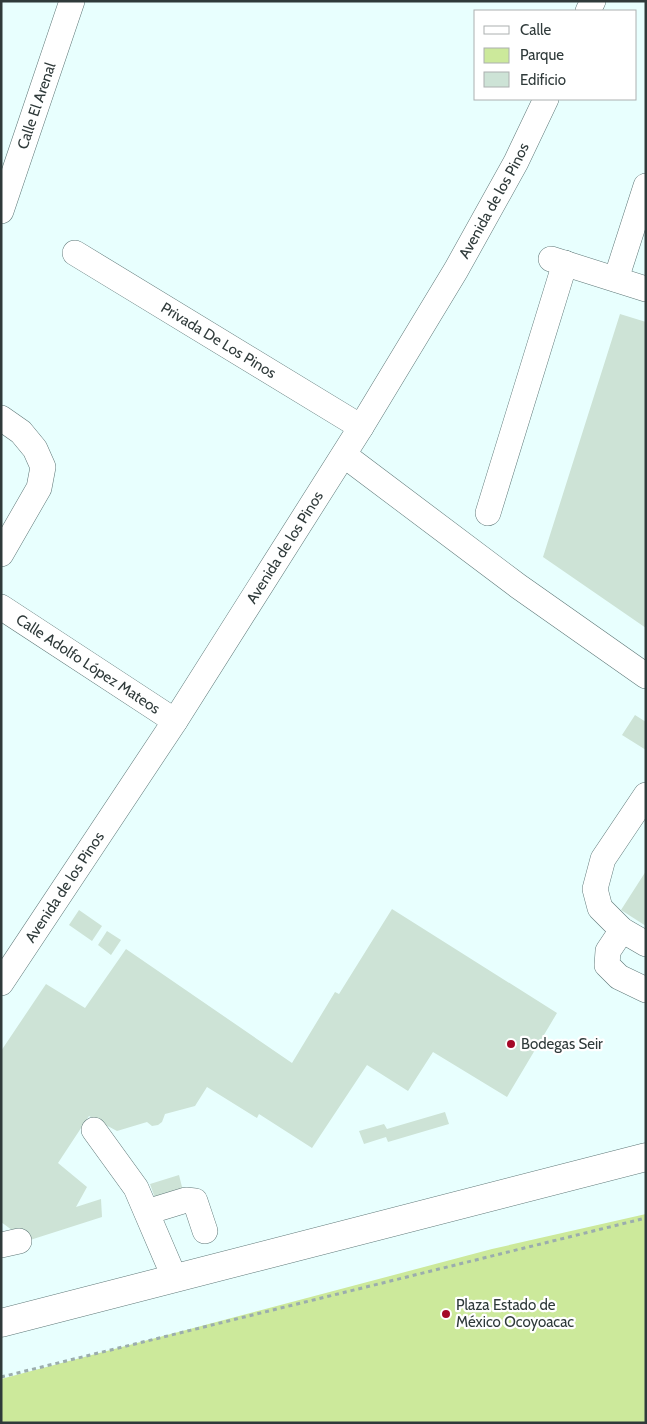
<svg xmlns="http://www.w3.org/2000/svg" width="647" height="1424" viewBox="0 0 647 1424" font-family="Cabin,sans-serif">
	<style>
		.green { fill: #cce99b }
		.building { fill: #cde3d6 }
		.lines { fill: none; stroke-linecap: round; stroke-linejoin: round }
		.minor-casing { stroke: #5f7878; stroke-width: 26 }
		.major-casing { stroke: #5f7878; stroke-width: 29 }
		.path { stroke: #9badad; stroke-width: 3; stroke-dasharray: 4 4; stroke-linecap: butt }
		.minor { stroke: #fff; stroke-width: 25 }
		.major { stroke: #fff; stroke-width: 28 }
		.poi-dot { fill: #a40826; stroke: #fff; stroke-width: 2 }
		.labels { text-anchor: middle; stroke-width: 4.5; stroke-linejoin: round; paint-order: stroke }
		.street-label { font-size: 15px; fill: #2f3a3a; stroke: #fff }
		.poi-label { font-size: 15px; fill: #2f3a3a; stroke: #fff; text-anchor: start }
	</style>
	<rect width="100%" height="100%" fill="#e8fffe"/>
	<path class="green" d="M646 1214V1423H1V1379L492 1249Z"/>
	<path class="building" d="M620 314 646 322V628L543 557Z
		M635 715 646 722V750L622 735Z
		M646 871V926L621 910Z
		M392 909 557 1013 507 1097 433 1052 408 1091 367 1065 312 1148 259 1114 257 1118 207 1087 195 1106 165 1114 162 1122 158 1125 152 1126 147 1122 117 1131 89 1116 58 1163 87 1187 76 1207 101 1199 102 1217 27 1241 1 1222V1051L46 984 85 1008 126 949 292 1063 335 992 339 994Z
		M79 910 102 926 92 941 69 925Z
		M107 931 121 940 111 955 98 945Z
		M445 1112 449 1124 388 1142 386 1137 364 1144 359 1131 384 1124 387 1129Z
		M179 1175 184 1195 156 1201 150 1184Z"/>
	<g class="lines">
		<defs>
			<g id="minor">
				<path d="M588 11 593 1"/>
				<path id="s1" d="M1 211 72 1"/>
				<path id="s2" d="M75 253 361 427"/>
				<path d="M551 259 646 289"/>
				<path d="M616 279 646 186"/>
				<path d="M1 418 21 432 35 449 43 467 39 488 1 554"/>
				<path d="M344 455 518 586 646 676"/>
				<path d="M488 513 565 263"/>
				<path id="s3" d="M1 607 175 721"/>
				<path d="M646 795 603 859 595 889 600 908 622 930 646 944"/>
				<path d="M622 930 608 951 607 965 619 977 646 990"/>
				<path id="s4" d="M1 983 175 721 361 427 456 270 516 162 546 99"/>
				<path d="M94 1130 136 1188 175 1279"/>
				<path d="M147 1212 186 1200 195 1201 205 1231"/>
				<path d="M1 1245 19 1241"/>
			</g>
			<path id="major" d="M1 1323 646 1157"/>
		</defs>
		<use href="#minor" class="minor-casing"/>
		<use href="#major" class="major-casing"/>
		<path class="path" d="M1 1377 646 1218"/>
		<use href="#minor" class="minor"/>
		<use href="#major" class="major"/>
	</g>
	<g class="poi-dot">
		<circle cx="511" cy="1044" r="5"/>
		<circle cx="446" cy="1314" r="5"/>
	</g>
	<g class="labels">
		<g class="street-label">
			<text dy="5" stroke="none"><textPath href="#s1" startOffset="111">Calle El Arenal</textPath></text>
			<text dy="5" stroke="none"><textPath href="#s4" startOffset="925">Avenida de los Pinos</textPath></text>
			<text dy="5" stroke="none"><textPath href="#s2" startOffset="168">Privada De Los Pinos</textPath></text>
			<text dy="5" stroke="none"><textPath href="#s4" startOffset="520">Avenida de los Pinos</textPath></text>
			<text dy="5" stroke="none"><textPath href="#s3" startOffset="104">Calle Adolfo López Mateos</textPath></text>
			<text dy="5" stroke="none"><textPath href="#s4" startOffset="115">Avenida de los Pinos</textPath></text>
		</g>
		<g class="poi-label">
			<text x="521" y="1049">Bodegas Seir</text>
			<text x="456" y="1310">Plaza Estado de<tspan x="456" dy="17">México Ocoyoacac</tspan></text>
		</g>
	</g>
	<rect width="647" height="1424" fill="none" stroke="#2f3a3a" stroke-width="5"/>
	<rect x="474" y="10" width="162" height="90" fill="#ffffff" stroke="#acb0b0"/>
	<rect x="484" y="26" width="25" height="8" fill="#ffffff" stroke="#acb0b0"/>
	<text x="520" y="35" font-size="15" fill="#2f3a3a">Calle</text>
	<rect x="484" y="48" width="25" height="15" fill="#cce99b" stroke="#acb0b0"/>
	<text x="520" y="60" font-size="15" fill="#2f3a3a">Parque</text>
	<rect x="484" y="72" width="25" height="15" fill="#cde3d6" stroke="#acb0b0"/>
	<text x="520" y="85" font-size="15" fill="#2f3a3a">Edificio</text>
</svg>
